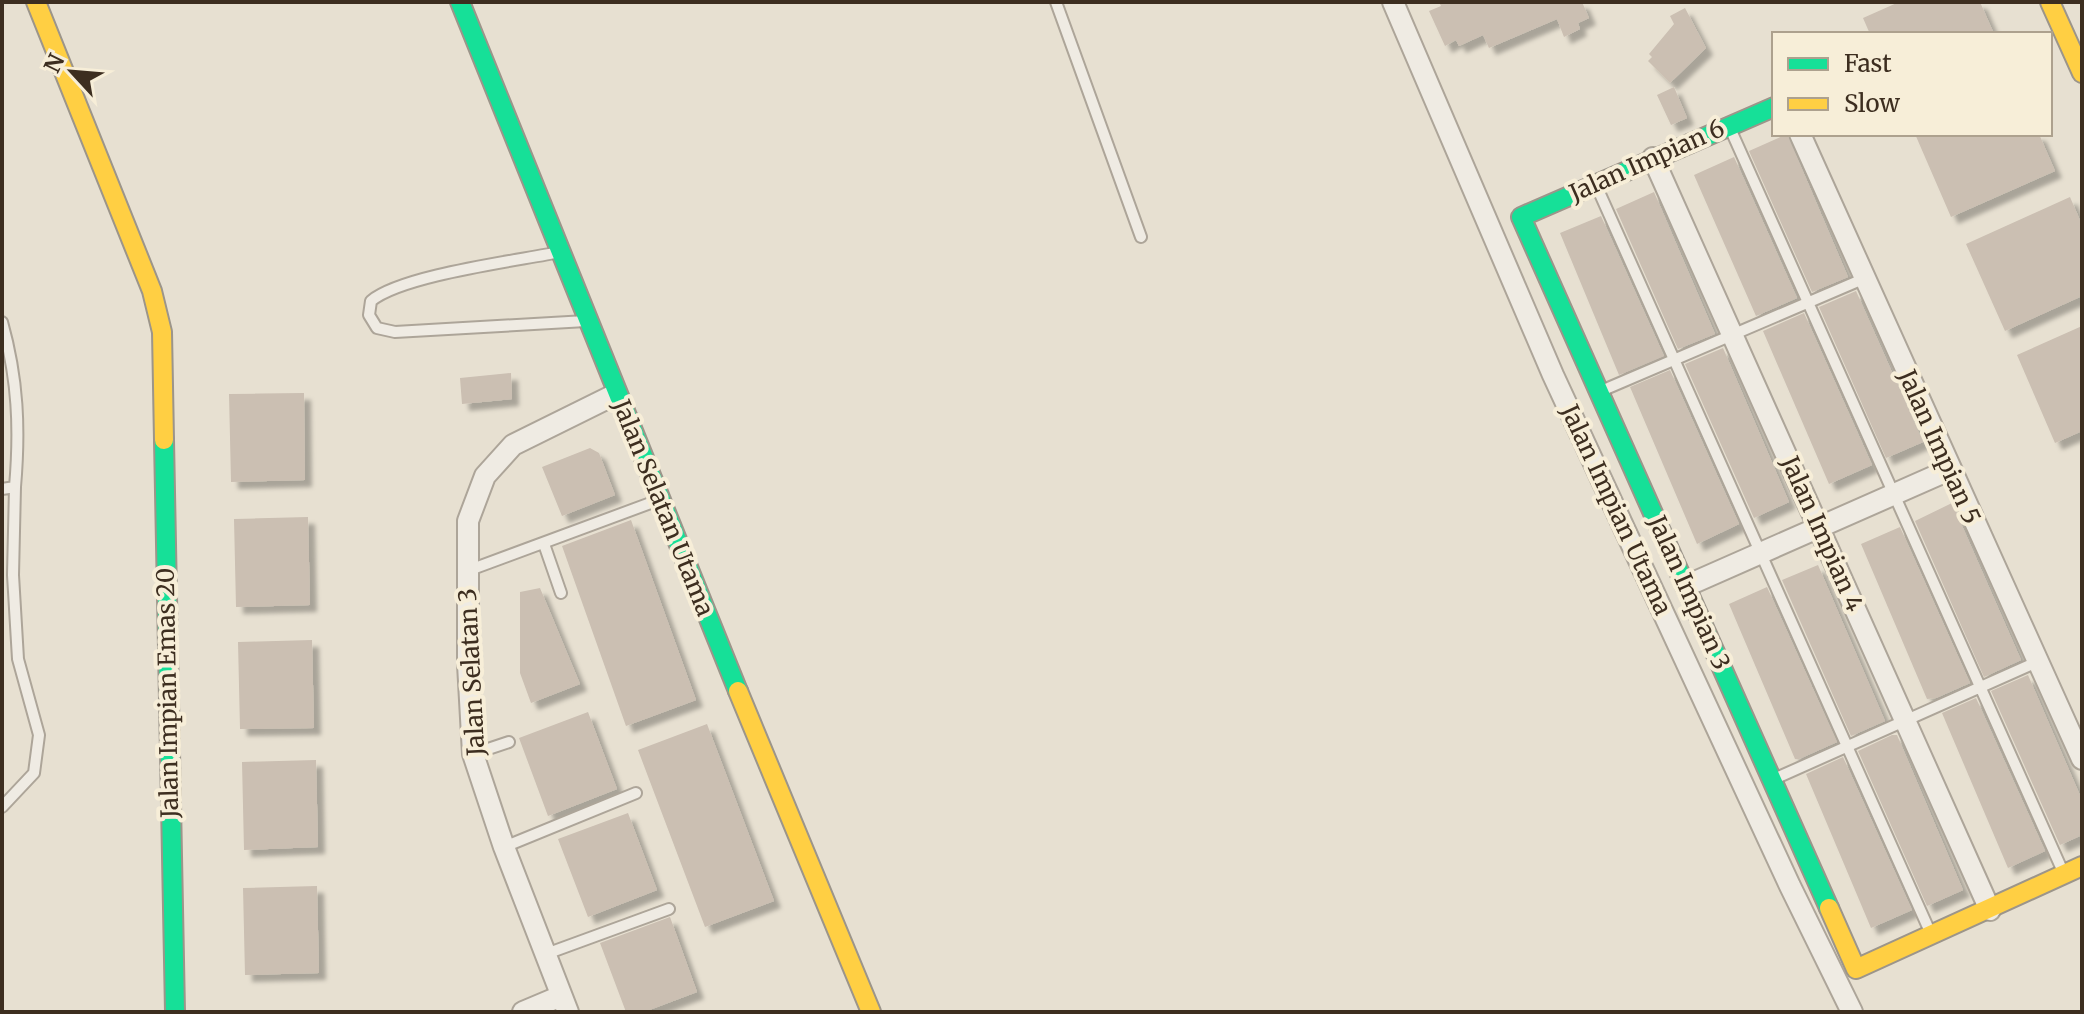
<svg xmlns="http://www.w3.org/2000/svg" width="2084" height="1014" viewBox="0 0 2084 1014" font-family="Merriweather,serif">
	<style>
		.building { fill: #cbbfb2; filter: url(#shadow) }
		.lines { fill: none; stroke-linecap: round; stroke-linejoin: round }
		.lane-casing { stroke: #ada599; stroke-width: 14 }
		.street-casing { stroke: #ada599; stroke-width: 24 }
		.fast-casing { stroke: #9c958a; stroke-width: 22 }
		.slow-casing { stroke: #9c958a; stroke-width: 22 }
		.lane { stroke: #efebe3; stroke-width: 10 }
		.street { stroke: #efebe3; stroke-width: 20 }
		.fast { stroke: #16e098; stroke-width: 18 }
		.slow { stroke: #ffcf43; stroke-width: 18 }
		.labels { text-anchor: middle; stroke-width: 8; stroke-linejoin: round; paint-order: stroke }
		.street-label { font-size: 24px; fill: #3d2e20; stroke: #f7eed8 }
	</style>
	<defs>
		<filter id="shadow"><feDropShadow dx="7" dy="7" stdDeviation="2" flood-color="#0004"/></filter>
	</defs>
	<rect width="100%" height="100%" fill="#e7e0d1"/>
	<path class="building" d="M1439 2H1582L1589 18 1578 23 1580 29 1564 37 1557 19 1489 48 1483 35 1459 46 1456 40 1445 46 1429 11 1441 6Z
		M1899 2H1980L1994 34H1870L1863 18Z
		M1685 8 1706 48 1670 83 1648 61 1652 57 1649 54 1674 24 1670 16Z
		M1674 87 1687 118 1671 125 1657 95Z
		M1787 134 1848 277 1812 292 1749 151Z
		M1915 134H2039L2055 171 1951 217Z
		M1734 157 1797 298 1756 316 1694 175Z
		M1654 192 1715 334 1678 349 1616 209Z
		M2070 197 2082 225V296L2005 331 1966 244Z
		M1601 216 1664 356 1619 375 1560 233Z
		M1856 291 1923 442 1886 458 1819 307Z
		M1804 313 1872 465 1829 484 1763 331Z
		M2082 326V431L2055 443 2017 355Z
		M1723 348 1789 502 1754 518 1685 364Z
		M1670 370 1739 524 1697 544 1630 387Z
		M511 373 512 399 462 404 460 378Z
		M304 393 305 480 231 482 229 394Z
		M590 448 599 453 615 495 562 516 542 467Z
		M1952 503 2021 660 1984 677 1915 521Z
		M308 517 310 605 236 607 234 519Z
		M631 520 696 700 626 726 562 546Z
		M1900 527 1970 683 1936 698 1927 699 1861 544Z
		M1818 565 1885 721 1851 736 1782 580Z
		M1767 587 1837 742 1799 759H1795L1729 604Z
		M540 588 580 684 531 703 520 673V592Z
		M312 640 314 728 240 729 238 642Z
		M2028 675 2082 800V835L2060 845 1991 691Z
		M1976 698 2045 851 2008 868 1942 713Z
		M588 712 617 789 548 816 519 738Z
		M707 724 774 901 705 927 638 750Z
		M1892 735H1897L1963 890 1927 906 1858 751Z
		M1843 757 1912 910 1871 928 1806 774Z
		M316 760 318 847 244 850 242 762Z
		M628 813 657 890 588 917 558 839Z
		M317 886 319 973 245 975 243 888Z
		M670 917 697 992 644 1012H626L600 943Z"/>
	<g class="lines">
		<defs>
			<path id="lane" d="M1056 2 1141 237
				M1729 126 2064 874
				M1596 185 1931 934
				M560 252C516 261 402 275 371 301L369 315 377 328 395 332 586 321
				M2 322C18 379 20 429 15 487L2 489
				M1601 391 1863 279
				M544 544 561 593
				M467 571 656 501
				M473 754 509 742
				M1774 779 2037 662
				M2 807 34 773 39 735 18 659 13 575 15 487
				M504 847 636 793
				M546 954 669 909"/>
			<path id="street" d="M1393 2 1553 375 1790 886 1852 1012
				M1800 134 2082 759
				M1653 158 1990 910
				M1686 586 1949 470
				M523 1012 561 996
				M568 1012 504 847 473 754 468 664V521L485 476 513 445 616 394"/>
			<path id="fast" d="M460 2 738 691
				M1774 107 1521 217 1829 908
				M164 440 175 1012"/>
			<path id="slow" d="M36 2 152 291 162 332 164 440
				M2050 2 2082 73
				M738 691 871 1012
				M1829 908 1856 969 2082 866"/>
		</defs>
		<use href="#lane" class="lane-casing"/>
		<use href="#street" class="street-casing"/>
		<use href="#fast" class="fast-casing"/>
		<use href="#slow" class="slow-casing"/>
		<use href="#lane" class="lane"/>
		<use href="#street" class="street"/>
		<use href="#fast" class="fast"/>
		<use href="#slow" class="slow"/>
	</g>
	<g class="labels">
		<g class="street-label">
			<text transform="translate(1647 161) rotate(-24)" y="8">Jalan Impian 6</text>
			<text transform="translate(1939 447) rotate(66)" y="8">Jalan Impian 5</text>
			<text transform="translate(663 508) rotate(68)" y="8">Jalan Selatan Utama</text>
			<text transform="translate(1616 510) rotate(65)" y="8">Jalan Impian Utama</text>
			<text transform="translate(1822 534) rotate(66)" y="8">Jalan Impian 4</text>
			<text transform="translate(1689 593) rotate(66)" y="8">Jalan Impian 3</text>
			<text transform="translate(472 672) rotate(-93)" y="8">Jalan Selatan 3</text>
			<text transform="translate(168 693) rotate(-91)" y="8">Jalan Impian Emas 20</text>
		</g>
	</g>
	<rect width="2084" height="1014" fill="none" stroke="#3d2e20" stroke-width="8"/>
	<rect x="1772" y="32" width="280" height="104" fill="#f7eed8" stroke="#ada18e" stroke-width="2"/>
	<rect x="1788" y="58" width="40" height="12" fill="#16e098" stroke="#ada18e" stroke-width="2"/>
	<text x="1844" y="72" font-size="24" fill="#3d2e20">Fast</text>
	<rect x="1788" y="98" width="40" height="12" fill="#ffcf43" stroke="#ada18e" stroke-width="2"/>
	<text x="1844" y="112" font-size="24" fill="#3d2e20">Slow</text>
	<g transform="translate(72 72) rotate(296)" stroke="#f7eed8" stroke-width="6" paint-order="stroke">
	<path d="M0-6L14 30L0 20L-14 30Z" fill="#3d2e20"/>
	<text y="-12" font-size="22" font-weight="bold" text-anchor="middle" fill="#3d2e20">N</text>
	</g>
</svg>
